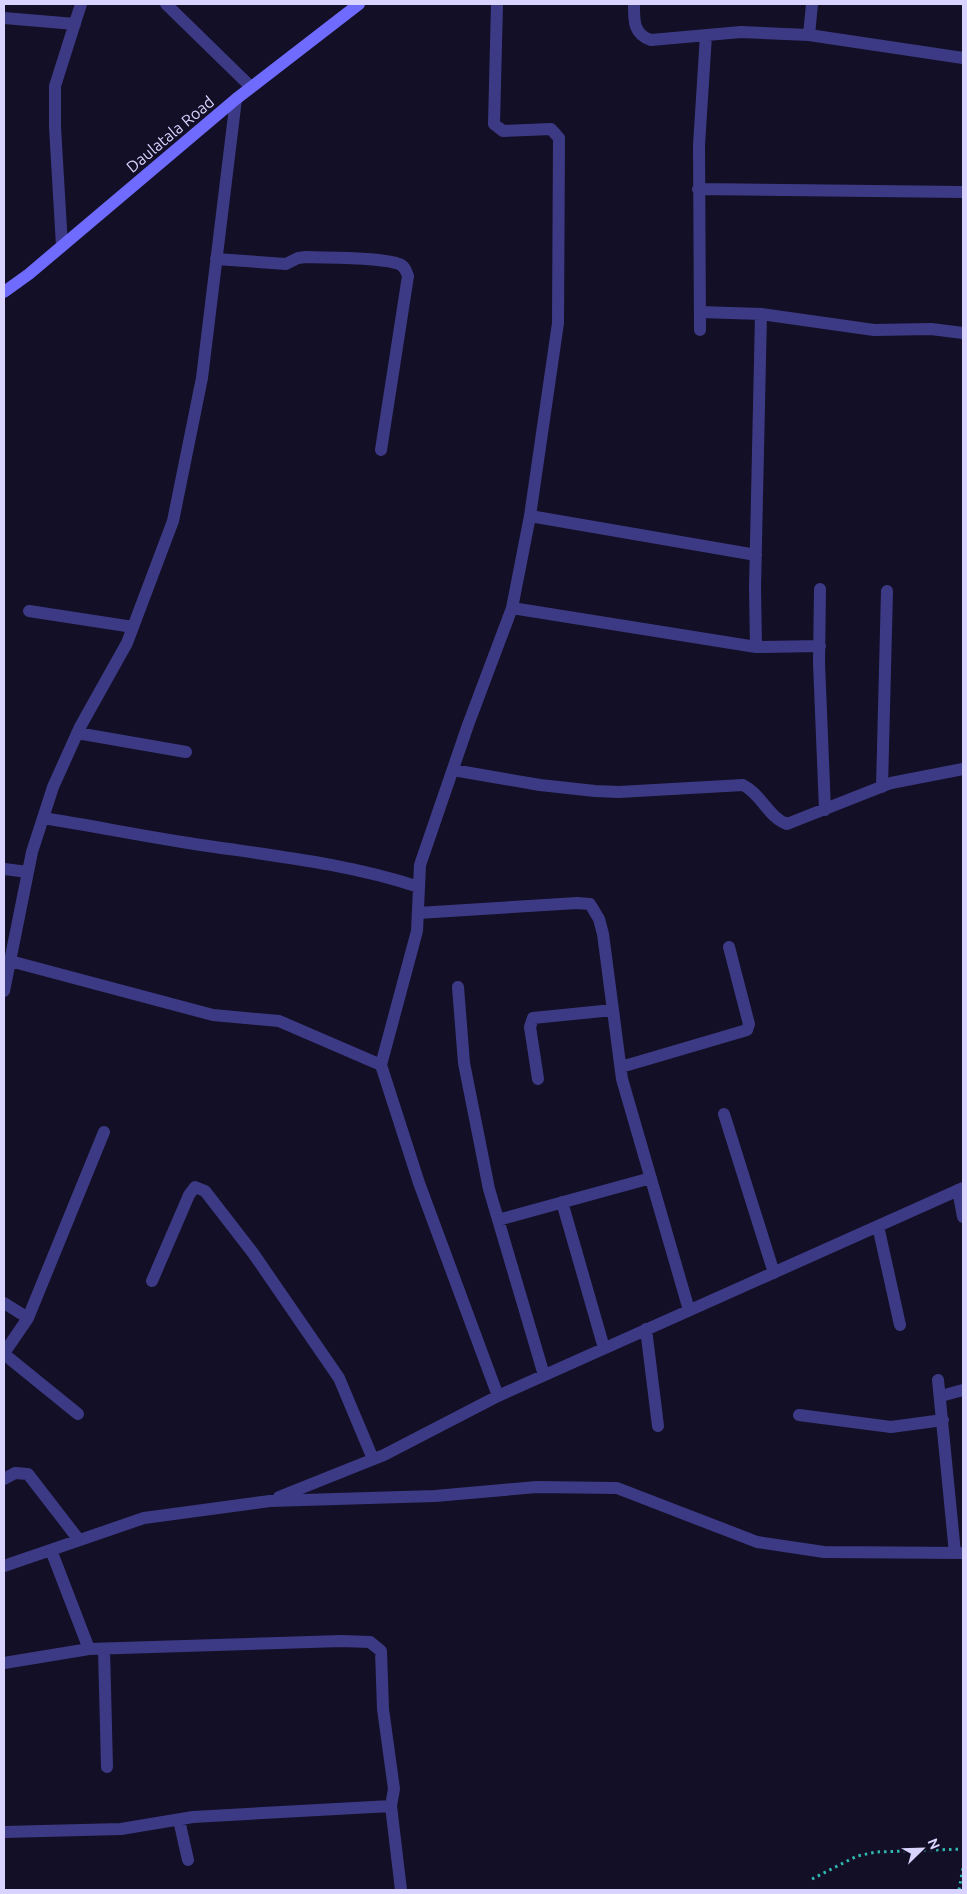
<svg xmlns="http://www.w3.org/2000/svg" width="967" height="1894" viewBox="0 0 967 1894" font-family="Ubuntu,sans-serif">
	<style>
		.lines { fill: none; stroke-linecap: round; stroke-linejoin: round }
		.path { stroke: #2fb8b0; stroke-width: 3; stroke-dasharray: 2.5 4; stroke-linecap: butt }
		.street { stroke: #3d3a85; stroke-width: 12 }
		.secondary { stroke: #6f6bff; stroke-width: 12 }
		.labels { text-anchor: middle; stroke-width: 4; stroke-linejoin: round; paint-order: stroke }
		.street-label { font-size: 16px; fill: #d9d4ff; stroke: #130f26 }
	</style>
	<rect width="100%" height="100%" fill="#130f26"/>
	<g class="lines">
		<path class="path" d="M812 1879 857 1856 876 1852 963 1849
			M959 1890 963 1868"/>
		<path class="street" d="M166 4 251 87
			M497 4 494 124 503 131 551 129 559 138 558 323 530 516 512 608 468 725 420 865 417 931 381 1065 419 1183 498 1396
			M634 4C634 20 633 34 651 40L741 32 809 35 963 58
			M4 18 75 24
			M809 35 812 4
			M698 189 963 192
			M62 246 55 127V86L81 4
			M216 259 286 264 298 258 306 257C328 258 381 257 399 264 405 266 406 271 408 276L381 450
			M700 312 761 314 874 330 931 329 963 333
			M700 330 699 145 706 35
			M530 516 756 555
			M820 589 819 663 825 810
			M512 608 756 647 820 646
			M29 611 133 627
			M756 647 755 588 761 314
			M77 733 186 752
			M453 770 540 785 595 791 619 792 743 785C761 794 769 818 787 824L891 783 963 769
			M882 787 887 591
			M43 818C100 827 157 839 215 847 284 857 352 865 419 887
			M4 869 28 872
			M418 913 577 903 590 904 599 919 603 934 622 1079 689 1310
			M10 961 213 1015 279 1021 381 1065
			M458 987 464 1063 489 1189 544 1375
			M4 991 32 852 53 787 80 727 127 643 173 521 202 378 236 99
			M621 1067 747 1030 749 1024 729 947
			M538 1079 530 1027 533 1018 613 1010
			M724 1114 774 1273
			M958 1190 963 1217
			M562 1202 604 1348
			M498 1220 651 1178
			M878 1226 900 1325
			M152 1281 189 1195 195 1187 205 1191 253 1253 339 1378 373 1459
			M4 1303 28 1318
			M646 1329 658 1426
			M4 1353 28 1318 104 1132
			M4 1354 78 1414
			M938 1380 955 1553
			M941 1396 963 1390
			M799 1415 891 1427 943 1420
			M4 1479 15 1473 28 1474 79 1540
			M279 1497 384 1455 498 1396 963 1188
			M51 1550 89 1649
			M4 1566 144 1518 270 1501 435 1496 537 1487 617 1488 757 1542 824 1552 963 1553
			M104 1649 107 1767
			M4 1663 89 1649 341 1641 370 1642 381 1651 383 1709 394 1789 391 1806 401 1890
			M179 1820 188 1860
			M4 1832 121 1829 193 1817 391 1806"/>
		<path class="secondary" d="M4 292 29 274 236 99 359 4"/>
	</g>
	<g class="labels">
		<g class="street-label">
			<text transform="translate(170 134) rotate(-40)" y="6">Daulatala Road</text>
		</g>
	</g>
	<rect width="967" height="1894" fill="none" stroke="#d9d4ff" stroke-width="10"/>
	<g transform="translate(922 1849) rotate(67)" stroke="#130f26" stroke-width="4" paint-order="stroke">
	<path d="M0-4L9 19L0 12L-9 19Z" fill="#d9d4ff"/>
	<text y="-8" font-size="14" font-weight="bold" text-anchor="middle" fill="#d9d4ff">N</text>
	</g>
</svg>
